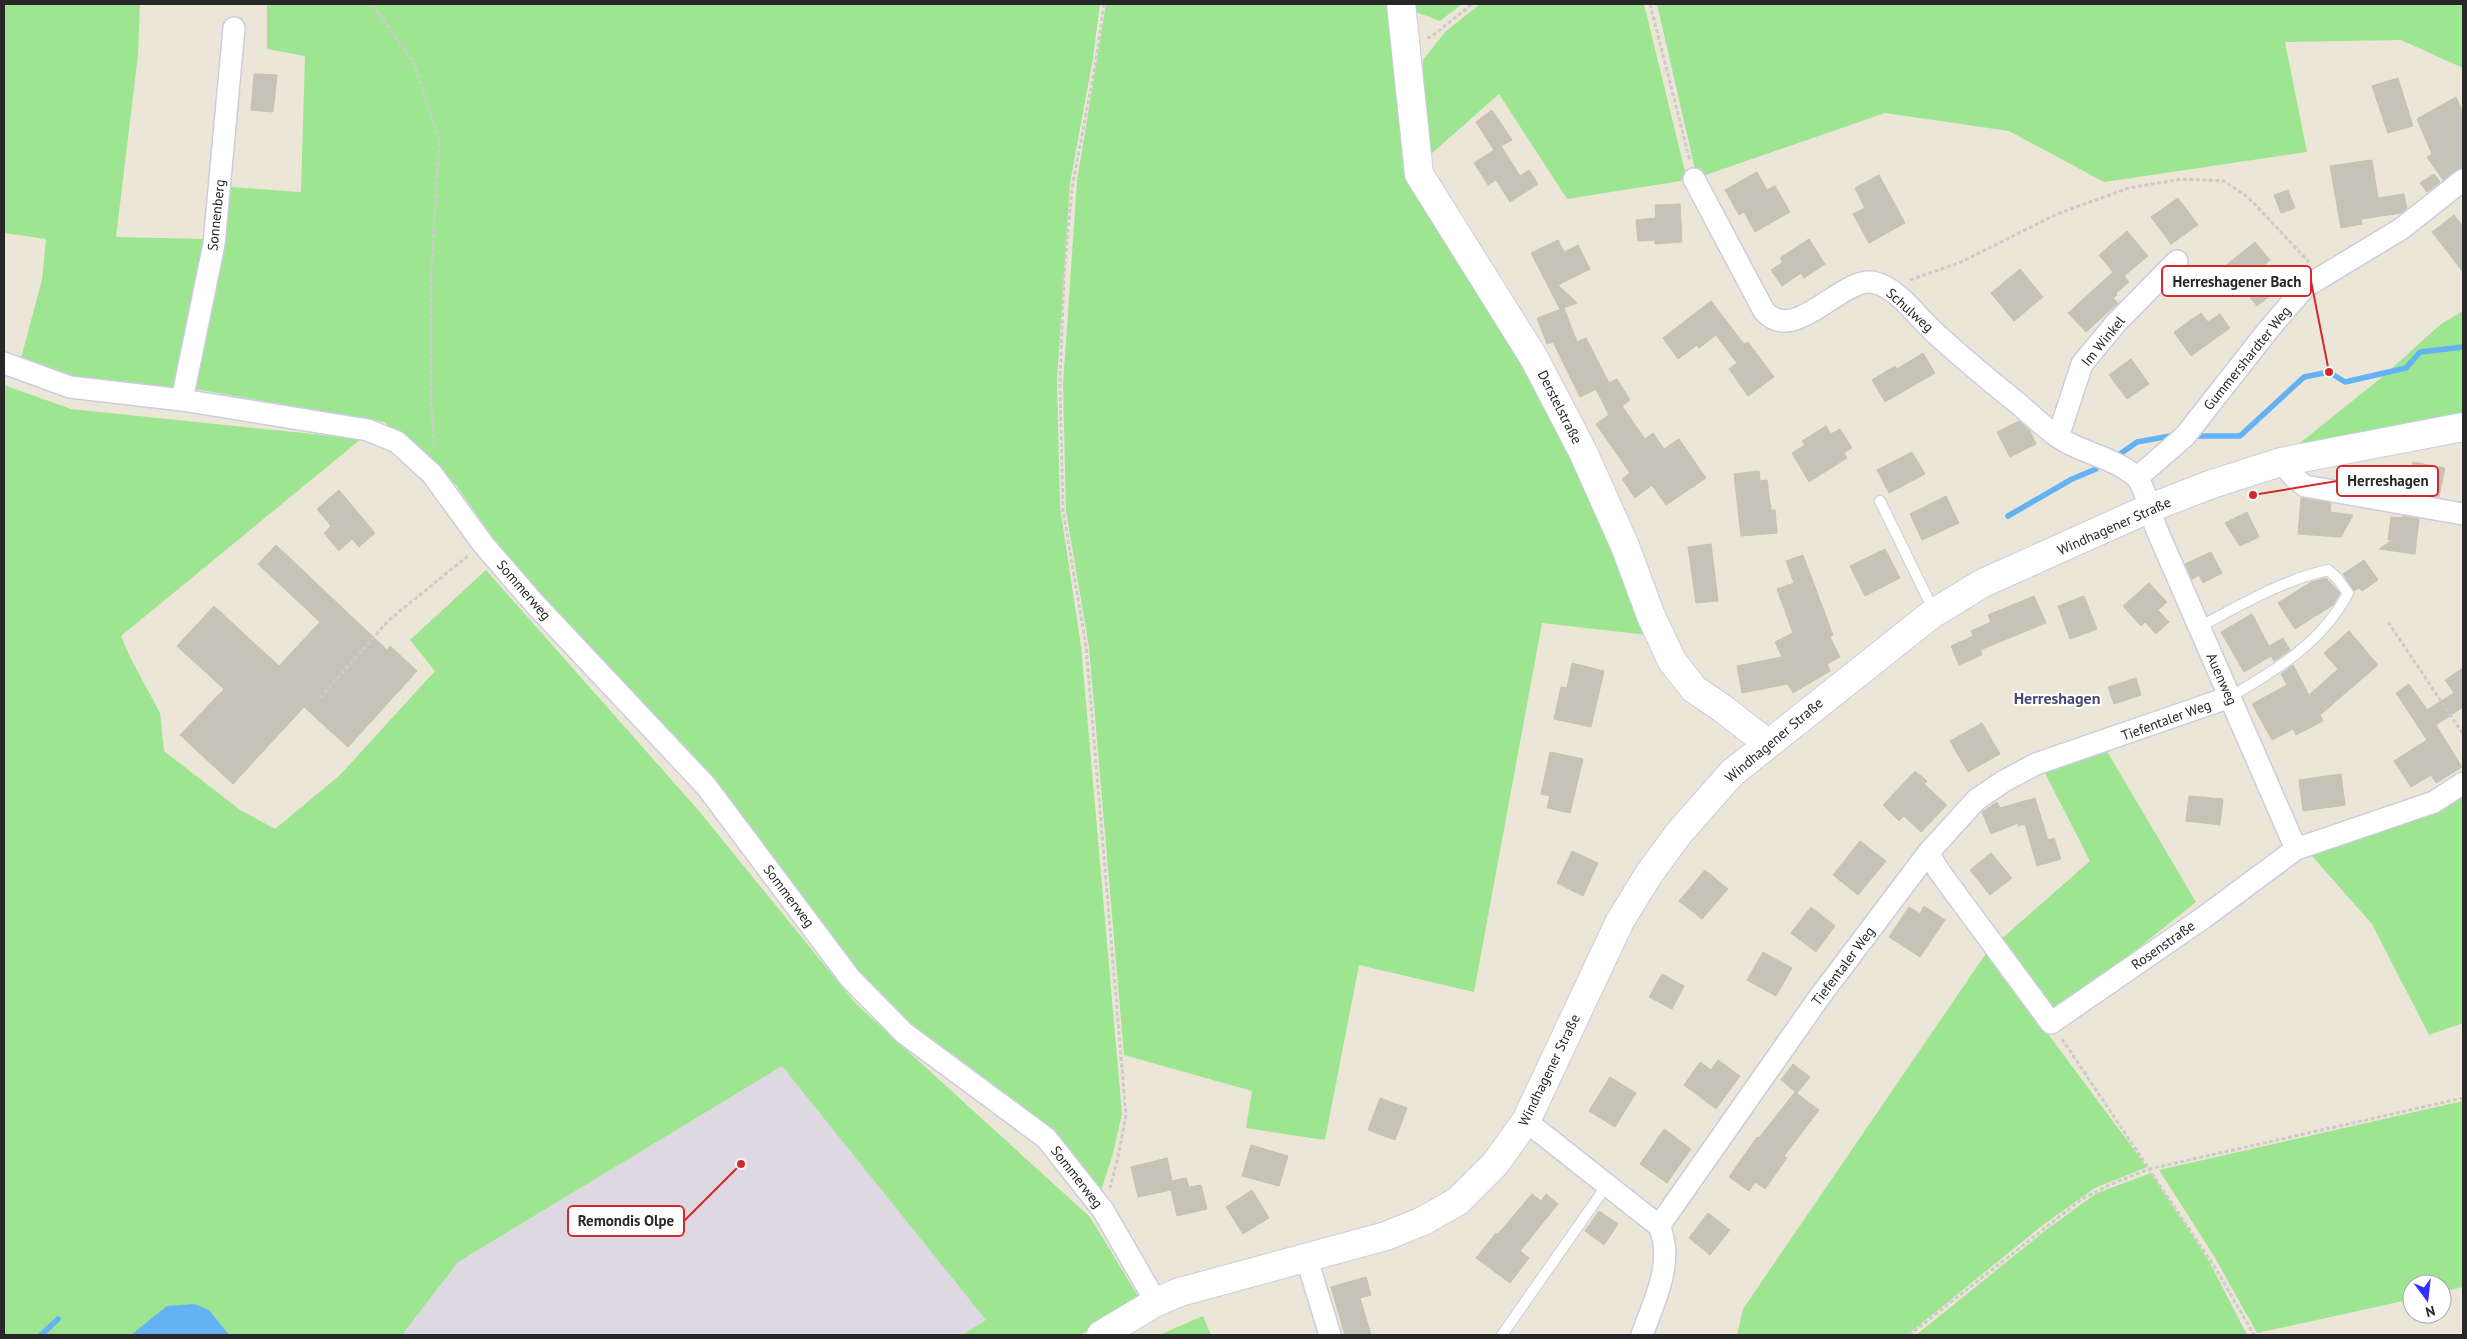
<svg xmlns="http://www.w3.org/2000/svg" width="2467" height="1339" viewBox="0 0 2467 1339" font-family="'PT Sans',sans-serif">
	<style>
		.industrial { fill: #ddd8e2 }
		.green { fill: #9de590 }
		.water { fill: #63b2f3 }
		.lines { fill: none; stroke-linecap: round; stroke-linejoin: round }
		.stream { stroke: #63b2f3; stroke-width: 5.5 }
		.building { fill: #c5c2b7; stroke: #c5c2b1 }
		.lane-casing { stroke: #cccce1; stroke-width: 12 }
		.street-casing { stroke: #cccce1; stroke-width: 24 }
		.secondary-casing { stroke: #cccce1; stroke-width: 30 }
		.path { stroke: #cbcbcb; stroke-width: 3; stroke-dasharray: 4 2.5; stroke-linecap: butt }
		.lane { stroke: #fff; stroke-width: 10 }
		.street { stroke: #fff; stroke-width: 21 }
		.secondary { stroke: #fff; stroke-width: 28 }
		.labels { text-anchor: middle; stroke-width: 4; stroke-linejoin: round; paint-order: stroke }
		.street-label { font-size: 14px; fill: #272727; stroke: #fff }
		.quarter-label { font-size: 16px; font-weight: bold; fill: #464678; stroke: #fff }
		.leader { fill: none; stroke: #d62828; stroke-width: 2 }
		.callout-dot { fill: #d62828; stroke: #fff; stroke-width: 2 }
		.callout { fill: #fff; stroke: #d62828; stroke-width: 2 }
		.callout-label { font-size: 15px; text-anchor: middle; font-weight: bold; fill: #272727 }
	</style>
	<rect width="100%" height="100%" fill="#ebe6d7"/>
	<path class="industrial" d="M782 1066 987 1320 962 1335H402L458 1262Z"/>
	<path class="green" d="M4 4H140L138 55 116 237 204 239 175 390 68 377 21 358 42 280 46 239 4 233Z
		M267 4H1100L1093 58 1070 183 1057 380 1060 507 1081 646 1122 1114 1112 1157 1099 1197 882 1004 538 602 456 485 384 422 195 389 230 187 301 192 305 56 267 49Z
		M1106 4H1394L1410 176 1536 386 1589 488 1647 635 1542 623 1474 992 1359 965 1325 1140 1246 1128 1252 1091 1124 1055 1089 647 1066 511 1063 385 1077 181Z
		M1414 4H1462L1440 21 1416 12Z
		M1480 4H1644L1687 180 1567 199 1499 94 1423 161V60L1445 32Z
		M1657 4H2463V68L2401 40 2285 42 2307 152 2104 182 2009 131 1885 113 1697 178Z
		M2463 311V414L2295 447 2381 378 2441 324Z
		M4 385 71 409 361 439 121 636 130 657 160 713 164 751 240 810 275 829 340 775 435 671 410 640 486 570 699 811 856 1004 1090 1217 1138 1296 1081 1335H962L986 1320 782 1066 458 1262 402 1335H4Z
		M2105 748 2196 902 2092 985 2053 1010 1999 941 2090 861 2044 771Z
		M2463 796V1023L2429 1035 2372 924 2305 848 2440 810Z
		M1987 952 2147 1167 2095 1188 2043 1225 1907 1335H1737L1743 1309Z
		M2463 1101V1287L2442 1292V1284H2412V1299L2257 1333 2214 1256 2159 1170Z
		M2151 1173 2209 1261 2247 1335H1916L2046 1230 2097 1193Z
		M1203 1316 1211 1335H1159Z"/>
	<path class="water" d="M194 1304 209 1310 229 1335H131L167 1306Z"/>
	<g class="lines">
		<path class="stream" d="M2197 436H2240L2304 377 2329 372 2345 382 2406 368 2420 352 2463 347
			M2120 454 2137 442 2170 436
			M2008 516 2072 479 2096 469
			M41 1335 58 1319"/>
	</g>
	<path class="building" d="M254 74 277 75 273 112 251 110Z
		M2398 78 2413 126 2388 133 2372 86Z
		M2456 97 2463 113V167L2443 180 2427 157 2432 154 2417 119Z
		M1492 110 1512 140 1501 146 1520 176 1529 170 1538 184 1510 202 1496 180 1488 185 1474 163 1494 150 1476 122Z
		M2372 160 2378 198 2404 194 2407 209 2401 213 2361 219 2362 224 2341 228 2330 166Z
		M1757 172 1767 190 1775 186 1790 212 1755 232 1744 212 1739 215 1725 190Z
		M2434 174 2440 182 2427 192 2420 183Z
		M1879 175 1905 223 1869 243 1853 214 1865 208 1855 188Z
		M2288 190 2295 208 2281 213 2274 195Z
		M2178 198 2198 225 2171 244 2151 217Z
		M1680 204 1682 242 1655 244V240L1638 241 1636 220 1656 218 1655 205Z
		M2454 215 2463 226V272L2432 232Z
		M2127 231 2148 256 2124 276 2129 282 2116 293 2117 295 2113 298 2118 303 2086 332 2068 313 2113 272 2099 255Z
		M1809 239 1825 264 1804 278 1801 273 1782 286 1771 270 1783 262 1780 258Z
		M1558 240 1564 252 1578 245 1590 269 1558 285 1577 303 1560 309 1531 253Z
		M2255 242 2270 260 2259 269 2276 291 2257 306 2225 266Z
		M2020 269 2043 297 2014 321 1991 293Z
		M1711 301 1744 344 1748 342 1774 377 1748 396 1729 369 1737 363 1716 335 1699 348 1697 345 1678 359 1663 338Z
		M1564 308 1577 342 1586 338 1609 383 1617 379 1630 400 1622 406 1645 439 1653 433 1664 449 1679 439 1706 478 1666 505 1652 485 1635 498 1622 479 1630 473 1596 424 1609 415 1596 389 1609 383 1580 397 1553 342 1547 344 1537 318Z
		M2201 313 2208 322 2220 314 2230 328 2191 356 2174 332Z
		M1923 353 1935 373 1885 402 1872 380 1895 366 1897 369Z
		M2131 359 2149 384 2127 399 2109 375Z
		M2019 421 2030 431 2036 444 2010 457 1997 432Z
		M1826 426 1831 434 1840 429 1852 448 1844 453 1847 458 1809 482 1792 453 1805 445 1802 441Z
		M1912 452 1925 474 1889 493 1877 470Z
		M2413 462 2445 468 2439 497 2407 491Z
		M1759 471 1760 481 1767 480 1771 510H1775L1777 533 1741 536 1734 474Z
		M339 490 375 533 359 547 352 539 339 551 324 533 331 526 317 509Z
		M1946 496 1959 523 1922 540 1910 514Z
		M2301 498 2331 503 2330 512 2353 515 2341 537 2298 534Z
		M2247 512 2259 537 2240 546 2225 523Z
		M2402 516 2419 519 2415 554 2379 549 2394 539 2388 540 2391 517 2402 518Z
		M1711 544 1718 601 1696 603 1688 547Z
		M276 545 387 650 390 646 417 671 348 747 304 707 233 784 180 735 224 689 177 646 214 606 279 666 320 622 258 564Z
		M1885 549 1900 578 1865 596 1850 566Z
		M2211 552 2222 573 2203 583 2199 575 2192 579 2185 564Z
		M1803 555 1833 635 1830 637 1840 657 1827 664 1830 671 1793 693 1788 684 1742 693 1737 666 1782 657 1775 642 1793 633 1777 589 1794 583 1786 561Z
		M2364 560 2378 580 2362 591 2359 588 2354 591 2343 574Z
		M2326 578 2340 593 2333 605 2295 629 2278 603 2311 582Z
		M2149 583 2167 602 2158 610 2169 622 2156 634 2145 622 2141 626 2123 606Z
		M2034 596 2046 623 1980 650 1982 655 1959 665 1951 646 1973 636 1971 631 1991 622 1988 615Z
		M2084 596 2097 629 2070 639 2058 606Z
		M2252 614 2269 646 2283 638 2290 650 2274 661 2271 656 2244 672 2221 632Z
		M2349 631 2378 665 2320 715 2323 721 2296 735 2293 729 2272 740 2252 704 2287 685 2281 674 2293 665 2309 695 2338 669 2324 653Z
		M1572 663 1604 671 1591 727 1554 719 1561 687 1567 688Z
		M2463 668V707L2436 725 2462 767 2436 783 2431 775 2411 787 2394 761 2427 740 2396 693 2409 684 2427 710 2454 693 2445 680Z
		M2136 678 2141 695 2114 704 2108 687Z
		M1982 723 2000 754 1968 772 1950 741Z
		M1550 752 1583 759 1570 813 1547 808 1550 796 1541 794Z
		M1915 771 1927 781 1924 784 1947 805 1921 832 1904 816 1899 821 1883 805Z
		M2341 774 2345 805 2303 811 2299 780Z
		M2189 796 2223 799 2220 825 2186 821Z
		M2035 798 2048 840 2054 838 2061 859 2037 866 2025 824 2018 826V823L1991 834 1982 812 1997 802 2000 808Z
		M1860 841 1886 861 1858 895 1833 875Z
		M1572 851 1598 863 1583 896 1557 883Z
		M1991 853 2012 878 1990 895 1970 870Z
		M1705 870 1728 889 1702 919 1679 901Z
		M1924 906 1945 920 1920 957 1889 937 1909 907 1920 914Z
		M1811 907 1835 926 1816 952 1791 933Z
		M1763 952 1792 968 1776 996 1747 980Z
		M1662 974 1684 986 1672 1009 1649 997Z
		M1718 1060 1740 1076 1716 1109 1684 1085 1700 1062 1711 1070Z
		M1793 1064 1810 1077 1797 1093 1781 1080Z
		M1610 1077 1636 1093 1615 1127 1589 1111Z
		M1795 1092 1819 1110 1784 1156 1787 1158 1765 1189 1755 1182 1749 1191 1729 1177 1757 1137 1759 1138Z
		M1380 1098 1407 1108 1395 1140 1368 1130Z
		M1664 1129 1691 1149 1667 1183 1640 1164Z
		M1251 1145 1288 1156 1279 1186 1242 1176Z
		M1167 1158 1172 1181 1186 1178 1189 1187 1201 1185 1207 1209 1177 1216 1171 1190 1138 1197 1131 1167Z
		M1252 1190 1269 1218 1243 1234 1226 1207Z
		M1532 1194 1541 1201 1546 1194 1558 1204 1520 1251 1529 1258 1510 1283 1476 1258 1496 1233 1498 1234Z
		M1599 1211 1618 1224 1604 1245 1585 1231Z
		M1708 1213 1730 1230 1710 1255 1689 1238Z
		M1366 1277 1371 1295 1360 1298 1371 1335H1345L1331 1287Z"/>
	<g class="lines">
		<defs>
			<path id="lane" d="M1880 501 1934 611
				M2199 627C2239 606 2282 580 2328 570L2337 578 2348 593C2322 643 2276 670 2230 697
				M1502 1335 1607 1185"/>
			<path id="street" d="M1694 179 1764 311C1796 347 1843 273 1876 283 1898 289 1917 316 1933 331 1961 357 1990 381 2020 405 2032 416 2044 427 2058 437 2081 453 2113 457 2135 476 2144 483 2152 516 2156 528L2296 849
				M4 363 70 387 182 400 368 430 397 442 432 474 483 544 534 603 706 786 850 978 904 1033 1046 1138 1103 1210 1156 1302
				M182 400 214 244 234 28
				M2058 437 2082 364 2116 323 2177 261
				M2281 462 2295 478 2305 486 2463 514
				M2138 477 2185 436 2269 329 2305 287 2401 229 2463 180
				M1928 853 1939 871 2051 1023 2203 918 2296 849 2434 802 2463 783
				M1526 1121 1659 1226 1818 999 1928 853 1976 800 2004 781 2036 764 2230 697
				M1306 1256 1330 1335
				M1642 1335C1654 1301 1675 1262 1659 1226"/>
			<path id="secondary" d="M1401 4 1419 174 1534 358 1583 452 1625 546 1651 616 1672 661 1694 689 1722 708 1767 743
				M1101 1335 1156 1302 1180 1292 1386 1236 1423 1221 1458 1201 1495 1164 1526 1121 1620 921 1649 874 1679 833 1732 773 1932 614 1983 583 2150 508 2212 484 2281 462 2463 427"/>
		</defs>
		<use href="#lane" class="lane-casing"/>
		<use href="#street" class="street-casing"/>
		<use href="#secondary" class="secondary-casing"/>
		<path class="path" d="M372 4 414 63 439 139 431 281V404L435 449
			M1104 4 1096 61 1072 188 1064 274 1060 384 1063 510 1086 646 1126 1115 1118 1157 1110 1188
			M1650 4 1690 161
			M1427 38 1431 37 1472 4
			M1910 280 1961 262 2057 214 2129 188 2182 179 2224 181 2249 198 2309 262
			M2388 622 2463 734
			M320 698 389 620 469 555
			M2062 1039 2149 1169 2463 1098
			M1909 1335 2082 1199 2109 1185 2149 1169 2216 1269 2254 1335"/>
		<use href="#lane" class="lane"/>
		<use href="#street" class="street"/>
		<use href="#secondary" class="secondary"/>
	</g>
	<g class="labels">
		<g class="street-label">
			<text transform="translate(216 215) rotate(-84)" y="5">Sonnenberg</text>
			<text transform="translate(1910 310) rotate(42)" y="5">Schulweg</text>
			<text transform="translate(2103 341) rotate(-51)" y="5">Im Winkel</text>
			<text transform="translate(2247 358) rotate(-51)" y="5">Gummershardter Weg</text>
			<text transform="translate(1560 407) rotate(63)" y="5">Derstelstraße</text>
			<text transform="translate(2114 526) rotate(-24)" y="5">Windhagener Straße</text>
			<text transform="translate(524 590) rotate(49)" y="5">Sommerweg</text>
			<text transform="translate(2222 679) rotate(66)" y="5">Auenweg</text>
			<text transform="translate(2166 720) rotate(-20)" y="5">Tiefentaler Weg</text>
			<text transform="translate(1774 740) rotate(-40)" y="5">Windhagener Straße</text>
			<text transform="translate(789 896) rotate(53)" y="5">Sommerweg</text>
			<text transform="translate(2163 945) rotate(-35)" y="5">Rosenstraße</text>
			<text transform="translate(1843 966) rotate(-53)" y="5">Tiefentaler Weg</text>
			<text transform="translate(1549 1070) rotate(-64)" y="5">Windhagener Straße</text>
			<text transform="translate(1077 1177) rotate(52)" y="5">Sommerweg</text>
		</g>
		<g class="quarter-label">
			<text x="2057" y="704">Herreshagen</text>
		</g>
	</g>
	<path class="leader" d="M2329 372L2311 281M2253 495L2337 481M741 1164L684 1221"/>
	<g class="callout-dot">
		<circle cx="2329" cy="372" r="5"/>
		<circle cx="2253" cy="495" r="5"/>
		<circle cx="741" cy="1164" r="5"/>
	</g>
	<g class="callout">
		<rect x="2162" y="266" width="149" height="30" rx="5"/>
		<rect x="2337" y="466" width="101" height="30" rx="5"/>
		<rect x="568" y="1206" width="116" height="30" rx="5"/>
	</g>
	<g class="callout-label">
		<text x="2237" y="287">Herreshagener Bach</text>
		<text x="2388" y="486">Herreshagen</text>
		<text x="626" y="1226">Remondis Olpe</text>
	</g>
	<rect width="2467" height="1339" fill="none" stroke="#272727" stroke-width="10"/>
	<g transform="translate(2427 1299) rotate(165)"><circle r="24" fill="#ffffff" stroke="#a9a9a9"/>
	<path d="M0-4L9 19L0 12L-9 19Z" fill="#2f2fff"/>
	<text y="-8" font-size="14" font-weight="bold" text-anchor="middle" fill="#272727">N</text>
	</g>
</svg>
